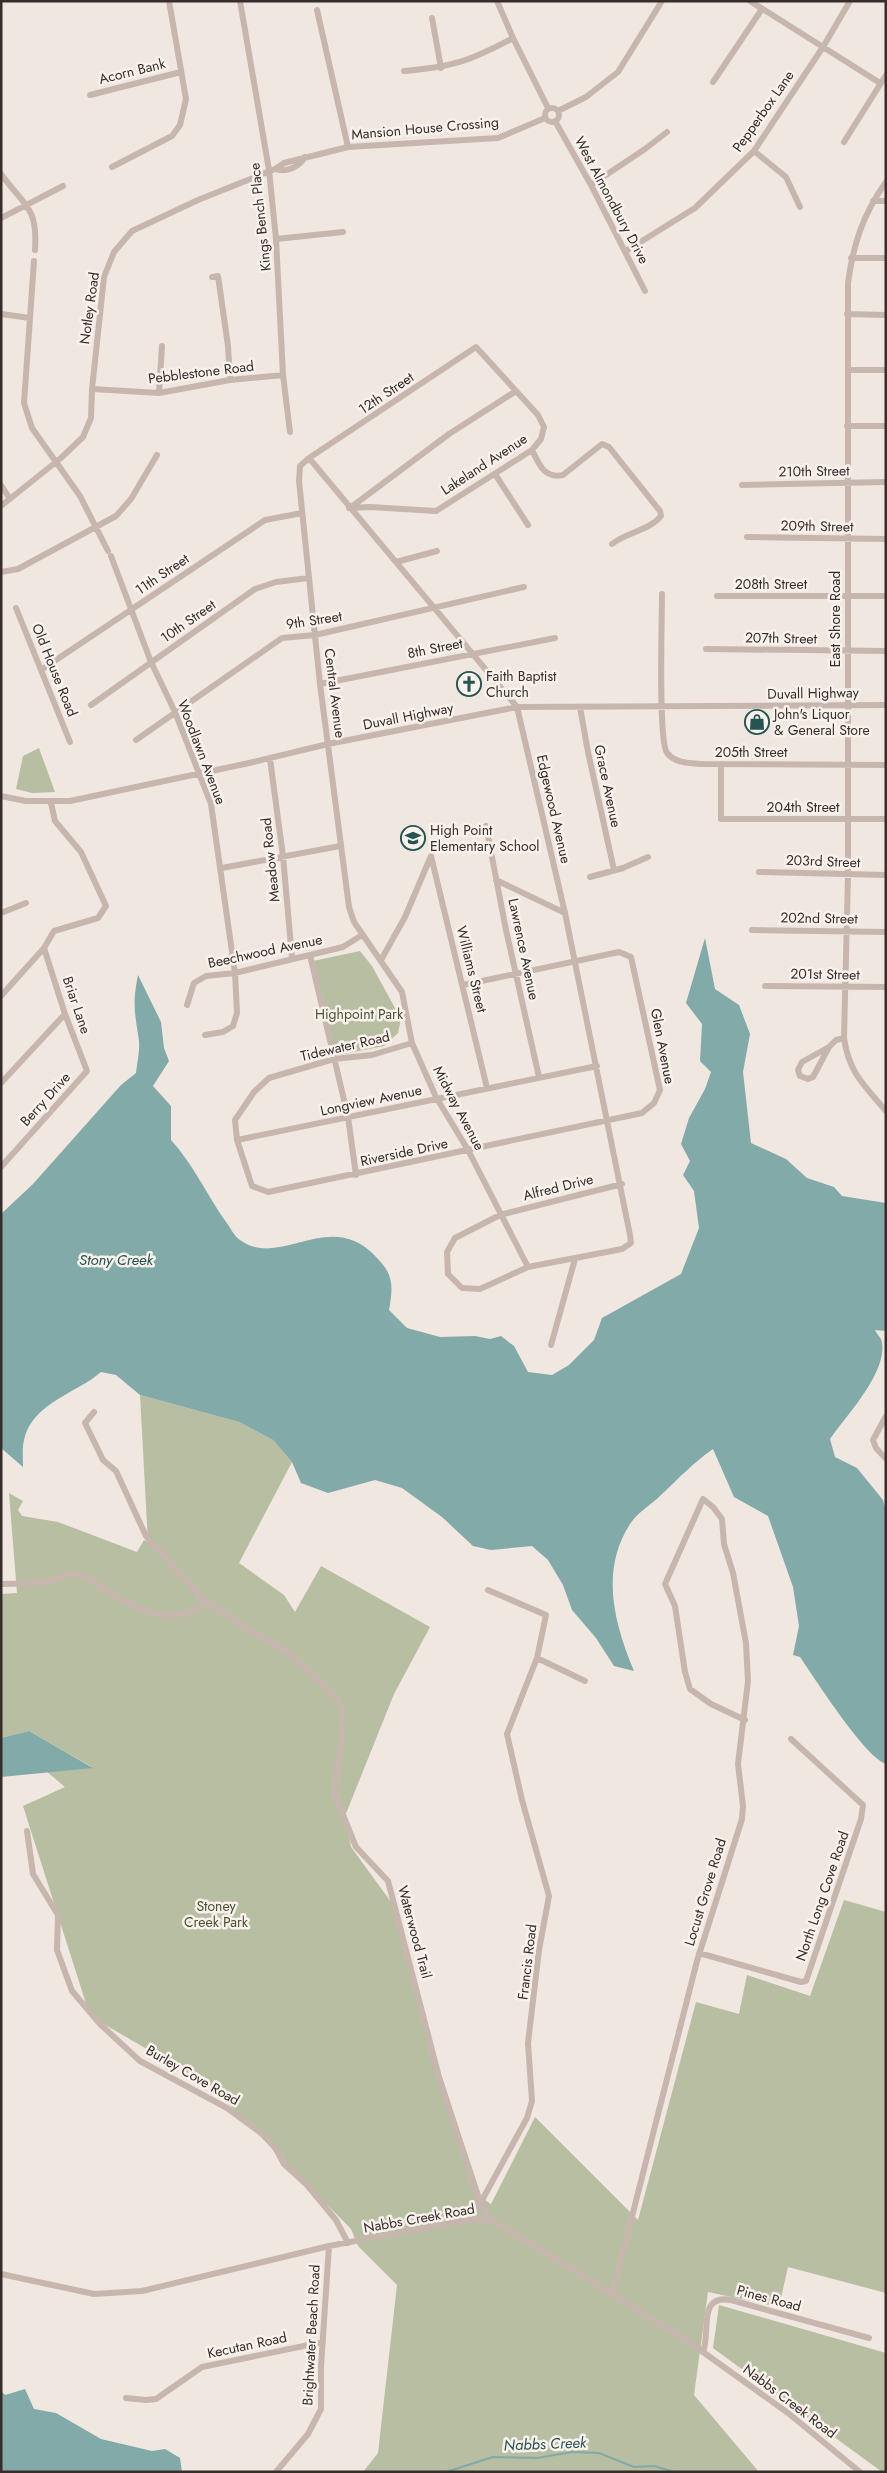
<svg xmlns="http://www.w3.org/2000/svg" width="887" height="2473" viewBox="0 0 887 2473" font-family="Jost,sans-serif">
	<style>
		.green { fill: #b7bea1 }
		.water { fill: #82aaa8 }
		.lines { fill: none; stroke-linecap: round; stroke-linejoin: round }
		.stream { stroke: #82aaa8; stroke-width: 2 }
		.minor { stroke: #c7b6ad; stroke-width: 6 }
		.labels { text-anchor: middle; stroke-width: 5; stroke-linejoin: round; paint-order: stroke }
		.street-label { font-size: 14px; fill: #372d2b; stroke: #f8f1ec }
		.poi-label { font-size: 14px; fill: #372d2b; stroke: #f8f1ec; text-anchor: start }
		.park-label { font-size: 14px; fill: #495231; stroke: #f8f1ec }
		.water-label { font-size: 15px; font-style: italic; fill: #255452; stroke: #f8f1ec }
	</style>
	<rect width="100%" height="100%" fill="#f0e7e0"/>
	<path class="green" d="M39 748 55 792 32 793 16 789 23 756Z
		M360 951 372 966 401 1019 398 1033 384 1046 334 1056 313 961Z
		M140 1395 239 1422 273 1440 292 1462 239 1563 284 1595 295 1612 321 1566 430 1627 394 1694 345 1816 351 1847 399 1913 437 2063 482 2198 491 2204 535 2117 638 2220 696 2002 739 2014 747 1975 810 1996 844 1900 886 1912V2293L788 2267 779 2307 708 2292 694 2395 759 2472H363L378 2453 397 2285 358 2246 351 2229 212 2087 90 2016 23 1806 65 1787 46 1771 92 1767 29 1731 1 1738V1594L17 1593 9 1493 23 1501 18 1510 22 1516 58 1522 137 1552 144 1540 148 1542Z
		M719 2305 886 2353V2472H882L713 2348Z"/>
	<path class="water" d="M705 938 715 989 739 1005 750 1034 743 1072 751 1143 786 1159 807 1178 834 1187 842 1196 886 1203V1331L875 1330C877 1335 882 1338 882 1343 887 1373 846 1416 830 1439L835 1457 857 1468 883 1500 886 1510V1764C864 1756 816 1680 800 1657L793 1655 799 1626 793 1587 768 1516 734 1497 713 1449C694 1462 678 1479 661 1495 652 1504 637 1513 630 1524 600 1571 614 1623 634 1671L614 1666 596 1638 572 1610 563 1585 548 1560 532 1546 491 1550 473 1546 442 1517 402 1488 375 1480 328 1493 301 1483 292 1462 273 1440 239 1422 140 1395 116 1375 101 1372C77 1393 32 1403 24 1440 22 1448 23 1459 23 1467L1 1448V1214L33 1184 121 1085 136 1073C137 1063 140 1051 139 1041 135 1013 132 1005 138 975L161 1022 164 1048 169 1061 153 1086 171 1106V1140C193 1164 207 1195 226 1222 230 1227 234 1236 240 1240 281 1270 330 1206 377 1258 394 1275 393 1287 389 1310L407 1328 440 1337 475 1336 490 1339 501 1336 514 1346 528 1372 552 1375 569 1365 594 1340 602 1318 681 1274 699 1228 694 1191 683 1175 690 1161 681 1144 689 1118 705 1089 711 1072 700 1061 702 1024 686 1003Z
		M29 1731 93 1768 1 1777V1738Z
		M25 2389 34 2409 56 2413 101 2439 152 2451 165 2449 180 2458 182 2472H1V2391L5 2395Z"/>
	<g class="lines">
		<path class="stream" d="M446 2472 493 2457 537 2458 572 2452 599 2453 634 2467 654 2466 674 2472"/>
		<path class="minor" d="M240 1 269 170 276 239 283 375 290 432
			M497 1 513 38 548 108
			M750 1 880 83
			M317 10 348 147
			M432 18 441 68
			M404 71C452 67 470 61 513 38
			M713 82 762 9
			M90 95 181 72
			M545 115a7 7 0 1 1 14 0a7 7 0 1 1-14 0Z
			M558 111 586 97 618 72 662 1
			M555 121 591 185 645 291
			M844 142 886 75
			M754 151 786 177 800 207
			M112 167 172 136 180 125 186 99 169 1
			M275 169C286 173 299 167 305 157
			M1 174C24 206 38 206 35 250
			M886 182C863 214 853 245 848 283V875L844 1038C849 1073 864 1085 886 1111
			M591 185 645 149 667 132
			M873 201H886
			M1 218 63 186
			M276 239 343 232
			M626 251 695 208 754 151 823 47 850 1
			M851 258H886
			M34 261 24 403 32 428 80 496 108 551
			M212 277 218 276 228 346 230 380
			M1 314 30 318
			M847 314 886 315
			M848 370H886
			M92 389 159 393 230 380 283 375
			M159 393 162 346
			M847 426H886
			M532 450C539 464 544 479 563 475L602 444 609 447 660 511 661 516C649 531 627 532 612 544
			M309 458 517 707 565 913 630 1235 631 1243 622 1249 528 1267 480 1289 462 1288 448 1274 447 1252 455 1238 500 1215 622 1184
			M495 474 528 525
			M1 485 10 499
			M742 485 886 482
			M1 506 61 458 83 437 91 418 92 389 104 277 114 252 132 231 198 200 275 169 284 163 348 147 498 138 545 118
			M349 508 370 507 436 511 532 450 541 439 544 427 538 415 476 347 309 458 300 466 299 481 320 684 349 907 354 922 402 992 412 1043 436 1097 468 1150 528 1267
			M350 508 449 434 516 391
			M747 537 886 539
			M111 556 151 662 175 712 211 804 235 973 237 1013 233 1026 223 1032 205 1035
			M396 562 437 551
			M1 572 18 569 116 516 131 499 157 455
			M662 594C662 618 658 740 667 753 676 764 691 763 703 764L886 765
			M717 596H886
			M16 608 70 742
			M706 649 886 651
			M41 670 265 520 302 513
			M320 684 555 638
			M91 705 255 589 276 582 309 578
			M580 707 588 752 614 870
			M136 740 282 638 315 635 524 587
			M270 759 283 856 292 958
			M721 764V819H886
			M1 796 26 801H70L249 763 328 744 517 707 886 705
			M486 826 506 930 539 1077
			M431 856 487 1088
			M222 868 340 846
			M759 872 886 875
			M590 877 623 868 648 857
			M496 880 565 913
			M1 913 26 903
			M752 930 886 932
			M310 955 348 1117 356 1175
			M381 960 405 917 431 856
			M765 986 886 987
			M1 996 44 948 54 931 98 918 106 906 81 852 55 821 51 803
			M187 1005 194 983 206 976 235 973 343 947 362 935
			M412 1043 372 1055 334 1059 269 1078 254 1092 235 1120 237 1140 252 1186 268 1192 642 1113 654 1103 660 1090 631 957 619 952 463 985
			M829 1047 813 1077 808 1079 800 1076 798 1070 802 1062 829 1047 836 1040 844 1038
			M1 1083 65 1014
			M237 1140 597 1066
			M1 1167 87 1071 65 1014 44 948
			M551 1345 575 1259
			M94 1412 85 1423 103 1460 116 1471 146 1536 202 1598 256 1634 287 1651 337 1699 342 1709 343 1728 334 1793 356 1847 388 1881 439 2077 480 2204 469 2212 466 2220
			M886 1416 873 1440 876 1448 886 1459
			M1 1584 43 1583 73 1573 80 1574C116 1595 167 1638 206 1601
			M537 1658 585 1681
			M27 1831 33 1874 58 1915 57 1950 72 1991 100 2024 140 2061 227 2108 264 2135 276 2149 284 2164 307 2185 336 2220 348 2243
			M699 1953 801 1982 806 1981 861 1819 863 1805 791 1739
			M488 2219 485 2208 480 2204 527 2118 532 2101 528 2043 539 1950 549 1896 522 1800 507 1734 537 1658 546 1615 488 1590
			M1 2274 94 2294 142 2291 329 2246 466 2220 488 2219 508 2230 682 2337 788 2413 860 2472
			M612 2295 697 1961 742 1819 743 1806 738 1764 748 1681 746 1643 733 1573 724 1544 722 1519 713 1507 703 1499 665 1584 675 1606 685 1672 690 1689 711 1704 745 1720
			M703 2352C711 2331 697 2294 731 2300L869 2338
			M126 2398 146 2400 156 2399 202 2367 323 2342
			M276 2472 308 2434 321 2409V2367L329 2246"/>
	</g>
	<defs>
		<symbol id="church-ring" viewBox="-11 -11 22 22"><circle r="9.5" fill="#f8f1ec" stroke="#255452" stroke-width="1.5"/><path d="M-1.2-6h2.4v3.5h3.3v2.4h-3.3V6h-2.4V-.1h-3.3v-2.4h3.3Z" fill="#255452"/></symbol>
		<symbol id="shop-ring" viewBox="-11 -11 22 22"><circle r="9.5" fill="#f8f1ec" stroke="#255452" stroke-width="1.5"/><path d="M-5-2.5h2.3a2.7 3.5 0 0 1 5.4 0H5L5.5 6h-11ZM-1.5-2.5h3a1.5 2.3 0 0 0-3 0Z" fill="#255452"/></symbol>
		<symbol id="school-ring" viewBox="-11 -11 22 22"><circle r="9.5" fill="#f8f1ec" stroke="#255452" stroke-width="1.5"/><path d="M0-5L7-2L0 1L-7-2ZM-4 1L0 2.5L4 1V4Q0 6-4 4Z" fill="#255452"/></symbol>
	</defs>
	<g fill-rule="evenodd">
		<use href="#church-ring" x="455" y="670" width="28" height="28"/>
		<use href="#shop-ring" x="743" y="708" width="28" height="28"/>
		<use href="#school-ring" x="399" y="824" width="28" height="28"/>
	</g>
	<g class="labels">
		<g class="street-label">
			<text transform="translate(132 71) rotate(-14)" y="5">Acorn Bank</text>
			<text transform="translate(763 111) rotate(-55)" y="5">Pepperbox Lane</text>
			<text transform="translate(425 128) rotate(-5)" y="5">Mansion House Crossing</text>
			<text transform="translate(612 200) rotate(62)" y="5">West Almondbury Drive</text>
			<text transform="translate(260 217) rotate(-96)" y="5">Kings Bench Place</text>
			<text transform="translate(89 308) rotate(-82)" y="5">Notley Road</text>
			<text transform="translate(201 372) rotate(-7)" y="5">Pebblestone Road</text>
			<text transform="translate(386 393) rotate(-34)" y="5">12th Street</text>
			<text transform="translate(484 464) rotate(-33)" y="5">Lakeland Avenue</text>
			<text transform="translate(814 471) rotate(-1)" y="5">210th Street</text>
			<text transform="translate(817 526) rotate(1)" y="5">209th Street</text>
			<text transform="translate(162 574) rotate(-34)" y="5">11th Street</text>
			<text x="771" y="589">208th Street</text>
			<text transform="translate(835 619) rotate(-90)" y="5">East Shore Road</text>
			<text transform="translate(314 620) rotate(-9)" y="5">9th Street</text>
			<text transform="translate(188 621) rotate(-35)" y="5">10th Street</text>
			<text transform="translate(781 638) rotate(1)" y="5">207th Street</text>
			<text transform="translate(435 648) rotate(-11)" y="5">8th Street</text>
			<text transform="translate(55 670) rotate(68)" y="5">Old House Road</text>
			<text transform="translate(335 693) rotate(83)" y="5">Central Avenue</text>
			<text transform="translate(813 693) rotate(-1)" y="5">Duvall Highway</text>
			<text transform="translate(408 716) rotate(-11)" y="5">Duvall Highway</text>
			<text transform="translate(202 752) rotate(69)" y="5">Woodlawn Avenue</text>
			<text x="751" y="757">205th Street</text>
			<text transform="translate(608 786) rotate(78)" y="5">Grace Avenue</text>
			<text x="803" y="812">204th Street</text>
			<text transform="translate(554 809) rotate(77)" y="5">Edgewood Avenue</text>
			<text transform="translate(270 860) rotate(-96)" y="5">Meadow Road</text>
			<text transform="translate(823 861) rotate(2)" y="5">203rd Street</text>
			<text transform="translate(819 918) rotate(1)" y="5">202nd Street</text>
			<text transform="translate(524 949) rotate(78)" y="5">Lawrence Avenue</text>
			<text transform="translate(265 951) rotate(-12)" y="5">Beechwood Avenue</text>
			<text transform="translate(472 969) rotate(76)" y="5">Williams Street</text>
			<text transform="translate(825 974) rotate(1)" y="5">201st Street</text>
			<text transform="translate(77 1005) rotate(71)" y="5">Briar Lane</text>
			<text transform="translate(345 1046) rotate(-13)" y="5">Tidewater Road</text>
			<text transform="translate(663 1046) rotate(79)" y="5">Glen Avenue</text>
			<text transform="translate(45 1099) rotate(-48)" y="5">Berry Drive</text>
			<text transform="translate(371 1100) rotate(-12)" y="5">Longview Avenue</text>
			<text transform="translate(459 1108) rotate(62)" y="5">Midway Avenue</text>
			<text transform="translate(404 1152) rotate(-12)" y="5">Riverside Drive</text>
			<text transform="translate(558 1187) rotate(-14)" y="5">Alfred Drive</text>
			<text transform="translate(705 1892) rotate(-73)" y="5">Locust Grove Road</text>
			<text transform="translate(822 1896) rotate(-71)" y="5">North Long Cove Road</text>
			<text transform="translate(415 1932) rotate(75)" y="5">Waterwood Trail</text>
			<text transform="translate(527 1962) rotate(-83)" y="5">Francis Road</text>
			<text transform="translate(193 2075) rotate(30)" y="5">Burley Cove Road</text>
			<text transform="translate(419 2218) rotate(-10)" y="5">Nabbs Creek Road</text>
			<text transform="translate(769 2298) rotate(15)" y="5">Pines Road</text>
			<text transform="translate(311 2335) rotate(-87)" y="5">Brightwater Beach Road</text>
			<text transform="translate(247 2345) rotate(-12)" y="5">Kecutan Road</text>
			<text transform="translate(790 2401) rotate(37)" y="5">Nabbs Creek Road</text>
		</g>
		<g class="poi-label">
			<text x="486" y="681">Faith Baptist<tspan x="486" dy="16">Church</tspan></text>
			<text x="774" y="719">John's Liquor<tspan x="774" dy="16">&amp; General Store</tspan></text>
			<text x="430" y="835">High Point<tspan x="430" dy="16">Elementary School</tspan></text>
		</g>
		<g class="park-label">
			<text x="359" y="1019">Highpoint Park</text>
			<text x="216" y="1911">Stoney<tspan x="216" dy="16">Creek Park</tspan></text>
		</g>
		<g class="water-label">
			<text x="116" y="1265">Stony Creek</text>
			<text transform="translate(545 2444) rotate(-2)" y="5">Nabbs Creek</text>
		</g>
	</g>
	<rect width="887" height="2473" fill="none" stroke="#372d2b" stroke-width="5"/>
</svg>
